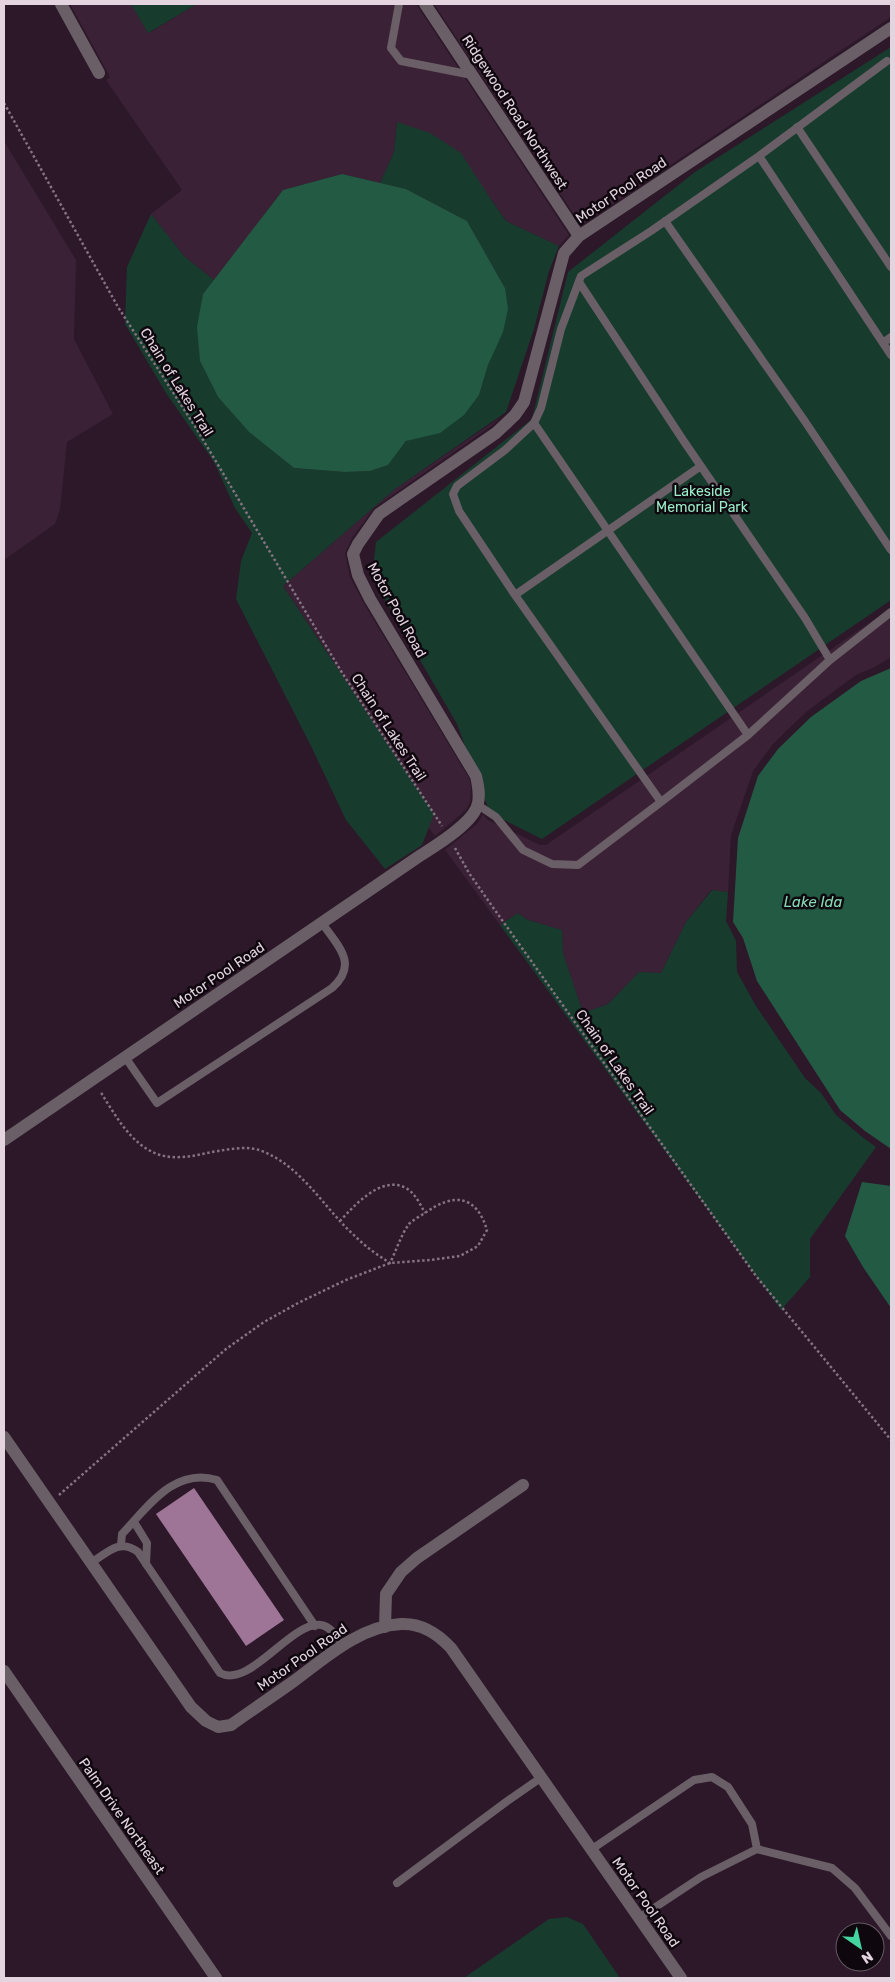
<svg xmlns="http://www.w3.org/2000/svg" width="895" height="1982" viewBox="0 0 895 1982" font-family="Rubik,sans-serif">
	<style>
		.built { fill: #3a2135 }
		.green { fill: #173c2d }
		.water { fill: #235a44 }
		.building { fill: #9e7596 }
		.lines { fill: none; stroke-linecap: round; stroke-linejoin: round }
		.path { stroke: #847381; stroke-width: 2.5; stroke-dasharray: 2.5 2.5; stroke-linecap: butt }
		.service { stroke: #6a5f67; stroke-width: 8 }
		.minor { stroke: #6a5f67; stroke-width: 12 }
		.labels { text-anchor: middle; stroke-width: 5; stroke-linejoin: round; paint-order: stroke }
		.street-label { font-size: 14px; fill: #e3d4df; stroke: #0f070e }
		.park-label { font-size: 14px; fill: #98edc8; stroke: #0f070e }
		.water-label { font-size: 15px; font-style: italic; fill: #84d9b4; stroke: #0f070e }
	</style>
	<rect width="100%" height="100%" fill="#2c1829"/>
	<path class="built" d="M70 4H131L149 33 197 4H416L569 235 559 246 506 221 490 198 397 122 394 152 380 183 342 174 283 190 214 280 184 256 151 214 182 190 106 80 110 77Z
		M434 4H891V17L581 225Z
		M4 141 76 260 74 339 113 414 67 442 60 509 55 524 4 560Z
		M501 417 491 426 374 508 352 538 345 553 350 577 363 602 469 778 471 788 470 802 466 810 435 836 428 827 434 814 283 586 395 489Z
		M891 608V657L875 667 856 675 806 712 773 744 753 771 731 835 728 892 711 890 686 922 661 973 639 972 608 1004 583 1013 563 953 562 930 528 920 518 913 500 925 445 850 478 823 483 814 488 820 540 845H546Z"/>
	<path class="green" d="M131 4H197L148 33Z
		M891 47V600L542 839 490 813 457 724 372 577 376 542 532 419 568 272 695 172Z
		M397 122 430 133 461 153 490 198 506 221 559 246 549 271 534 329 506 412 395 489 283 586 434 814 422 845 385 869 346 820 311 746 236 599 241 561 252 533 235 508 214 462 166 393 125 324 127 267 151 214 184 256 214 280 203 294 200 361 218 397 249 432 294 468 345 472 370 471 388 465 406 441 479 395 488 365 505 288 467 221 406 189 380 183 394 152Z
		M712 890 728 892 726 921 736 941 737 972 756 1006 805 1078 821 1093 836 1115 861 1136 876 1147 810 1239V1277L781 1310 500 925 518 913 528 920 562 930 563 953 583 1013 608 1004 639 972 661 973 686 922Z
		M567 1917 583 1924 620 1978H464L549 1919Z"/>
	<path class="water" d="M342 174 406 189 467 221 505 288 508 309 503 332 488 365 479 395 464 415 440 433 406 441 388 465 370 471 345 472 294 468 249 432 218 397 200 361 197 327 203 294 283 190Z
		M891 668V1149L865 1131 840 1110 757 981 743 938 733 922 738 838 758 776 778 749 811 717 861 681Z
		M862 1182 891 1186V1308L863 1267 845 1236Z"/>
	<path class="building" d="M194 1488 284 1620 246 1646 156 1514Z"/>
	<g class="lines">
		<path class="path" d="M4 103 118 307 196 428 341 671 442 826
			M455 848 469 873 492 906 756 1276 891 1440
			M340 1221C355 1205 381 1175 406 1188 415 1193 420 1204 425 1213
			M59 1495 226 1349 264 1322 300 1302 346 1280 390 1263 430 1260 460 1256 478 1246 487 1230C476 1194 453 1193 425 1213 420 1216 413 1220 409 1224 401 1235 396 1251 390 1263 379 1256 367 1248 357 1238 324 1209 302 1165 259 1150 246 1146 231 1149 218 1151 205 1153 193 1157 180 1157 139 1160 119 1121 100 1091"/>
		<path class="service" d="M399 4 391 48 401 61 472 75
			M887 61 759 156 651 231 581 276 561 329 541 408 534 423 505 450 457 486 453 494 459 511 515 595 661 802 748 735 830 660 891 612
			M797 127 891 267
			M759 156 883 343 891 337
			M665 221 804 420 891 550
			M579 282 683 440 805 618 830 660
			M883 343 891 355
			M534 423 748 735
			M515 595 701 466
			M478 805 496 817 523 850 552 864 578 865 661 802
			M125 1057 157 1103 332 988C359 964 338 946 322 923
			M134 1522 147 1543 146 1564
			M121 1545 122 1534C148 1507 174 1467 217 1480L315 1626
			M91 1563C108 1552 120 1538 138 1552L220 1673C250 1689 291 1621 321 1625 331 1626 338 1639 343 1646
			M592 1849 694 1780 712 1777 728 1787 752 1824 757 1849
			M397 1883 506 1802 542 1777
			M639 1918 701 1877 757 1849 832 1868 855 1888 891 1936"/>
		<path class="minor" d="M61 4 99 73
			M425 4 579 236
			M4 1140 421 855C437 845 475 822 478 803 480 794 478 785 476 776L370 599 358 575 353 554 358 544 379 514 496 433 515 415 524 402 564 253 579 236 891 28
			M4 1437 191 1707 206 1721 218 1727 231 1725C252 1710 273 1696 294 1681 325 1658 360 1626 401 1624 421 1623 438 1634 451 1648L681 1978
			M385 1627 386 1594 401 1572 417 1558 523 1485
			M4 1671 216 1978"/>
	</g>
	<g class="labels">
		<g class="street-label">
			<text transform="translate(515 112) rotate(57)" y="5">Ridgewood Road Northwest</text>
			<text transform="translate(621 190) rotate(-34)" y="5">Motor Pool Road</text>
			<text transform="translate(177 382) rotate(58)" y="5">Chain of Lakes Trail</text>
			<text transform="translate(397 610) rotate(61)" y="5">Motor Pool Road</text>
			<text transform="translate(389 727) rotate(57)" y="5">Chain of Lakes Trail</text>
			<text transform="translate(219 975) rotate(-34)" y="5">Motor Pool Road</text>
			<text transform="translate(615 1062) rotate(55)" y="5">Chain of Lakes Trail</text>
			<text transform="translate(302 1657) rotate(-35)" y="5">Motor Pool Road</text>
			<text transform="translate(122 1816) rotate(55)" y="5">Palm Drive Northeast</text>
			<text transform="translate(646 1902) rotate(55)" y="5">Motor Pool Road</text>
		</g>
		<g class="park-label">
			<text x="702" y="496">Lakeside<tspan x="702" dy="16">Memorial Park</tspan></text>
		</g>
		<g class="water-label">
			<text x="813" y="907">Lake Ida</text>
		</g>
	</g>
	<rect width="895" height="1982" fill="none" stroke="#e3d4df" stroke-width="10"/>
	<g transform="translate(860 1947) rotate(146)"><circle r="24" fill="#0f070e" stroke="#645962"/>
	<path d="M0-4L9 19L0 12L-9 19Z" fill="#43d4a0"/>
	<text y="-8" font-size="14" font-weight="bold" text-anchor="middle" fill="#e3d4df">N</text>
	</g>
</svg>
